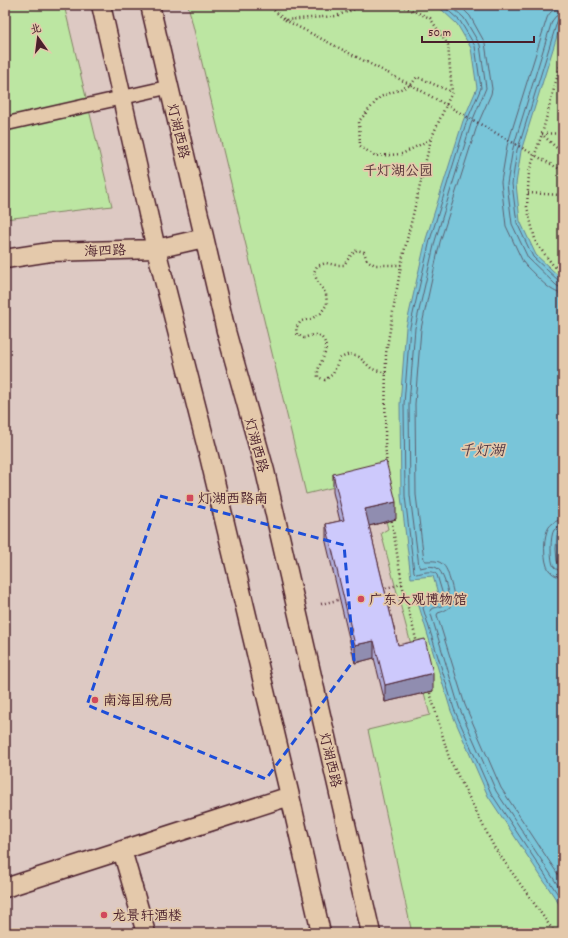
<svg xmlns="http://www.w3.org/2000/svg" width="568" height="938" viewBox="0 0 568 938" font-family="Dekko,'LXGW WenKai TC',sans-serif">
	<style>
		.green { fill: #bce6a2; stroke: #838266 }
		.water { fill: #79c5d9; stroke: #668393 }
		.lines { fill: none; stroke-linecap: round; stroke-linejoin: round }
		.shore { stroke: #5d6171; stroke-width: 1 }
		.street-casing { stroke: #4a1f2b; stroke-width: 16 }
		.secondary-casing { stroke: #4a1f2b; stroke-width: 21 }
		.path { stroke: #4a1f2b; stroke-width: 2.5; stroke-dasharray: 1 3; stroke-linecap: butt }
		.street { stroke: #e4c9ab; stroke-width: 13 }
		.secondary { stroke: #e4c9ab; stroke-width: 18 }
		.path-bridge { stroke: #4a1f2b; stroke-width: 2.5; stroke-dasharray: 1 3; stroke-linecap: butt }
		.wall { fill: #b0add9; stroke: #4a1f2b }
		.shaded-wall { fill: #908db0; stroke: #4a1f2b }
		.building { fill: #cdc9fc; stroke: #4a1f2b }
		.marked { fill: none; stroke: #1d4ed8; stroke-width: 3; stroke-dasharray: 8 5; stroke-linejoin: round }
		.poi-dot { fill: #d1495b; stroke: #e4c9ab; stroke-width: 1.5 }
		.labels { text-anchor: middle; stroke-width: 3.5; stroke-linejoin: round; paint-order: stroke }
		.street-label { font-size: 14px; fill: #4a1f2b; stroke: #e4c9ab }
		.park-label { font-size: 14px; fill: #553337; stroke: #e4c9ab }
		.poi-label { font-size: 14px; fill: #4a1f2b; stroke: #e4c9ab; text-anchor: start }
		.water-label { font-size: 15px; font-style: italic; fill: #513845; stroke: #e4c9ab }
	</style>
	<rect width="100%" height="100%" fill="#ddc9c3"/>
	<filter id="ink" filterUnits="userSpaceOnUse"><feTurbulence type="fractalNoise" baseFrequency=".025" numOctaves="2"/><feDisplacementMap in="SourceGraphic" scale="8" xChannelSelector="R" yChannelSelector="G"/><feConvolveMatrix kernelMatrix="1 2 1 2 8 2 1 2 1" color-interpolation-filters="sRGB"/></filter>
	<g filter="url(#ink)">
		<path class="green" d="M5 5H64L112 206 5 219Z
			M188 5H563V933H412L368 730 430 715 381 533 388 529 375 477 306 494Z"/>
		<path class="water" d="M434 5H563V17L521 151 516 184 520 221 536 255 563 280V530C559 542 559 555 563 568V910L488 796 451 711 418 603 439 597 433 576 411 578 401 496 400 404 406 327 426 239 463 121 477 88 471 48 457 24 442 10Z"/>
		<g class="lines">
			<path class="shore" d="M442 5 460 21 475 46 481 88 466 123 430 240 410 327 404 404 405 496 414 572 416 574C423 573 433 569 437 575L443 595C442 603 431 603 425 605L423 608 454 709 491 793 563 902
				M450 5 464 18 480 45 486 88 471 124 435 241 415 328 409 404 410 495 419 566 420 568C425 567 432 565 437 568 442 570 449 591 448 597 448 599 447 601 446 603 442 607 436 607 431 609L430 611 459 707 496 791 563 893
				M459 5 470 16 485 43 492 89 491 94 477 126 440 242 421 329 415 404 416 495 424 560 426 561C431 561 436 560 441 563 447 567 448 574 450 580 455 597 458 607 438 613L437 615 465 705 501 788 563 882
				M563 8C555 8 550 11 547 18L507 146 501 182 506 226 523 262 526 266C536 275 550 293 563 294
				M563 14 556 16 552 21 513 148 507 184 512 224 528 258 556 285 559 287H563
				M563 19H559L557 22 521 139 517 150 512 184 517 223 533 257 559 281 563 282
				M563 520C557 520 553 522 549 527 543 535 543 562 549 570 553 575 557 577 563 577
				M563 526C560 526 557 527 554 530 550 535 550 562 554 567 557 570 560 571 563 571
				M563 531 559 532 557 535 556 549 557 561 559 565 563 566"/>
			<defs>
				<path id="street" d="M5 124 169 87"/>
				<path id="secondary" d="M101 5 156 249 209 456 290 796 321 933
					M150 5 226 331 265 471 371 933
					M5 259 50 252 156 249 204 238
					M122 850 146 933
					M5 888 290 796"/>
			</defs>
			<use href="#street" class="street-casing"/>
			<use href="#secondary" class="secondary-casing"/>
			<path class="path" d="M268 5 285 20 336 16 366 5
				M285 20 411 85 380 97 359 121 360 146 375 156 402 154 431 139
				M563 55 542 134 529 172 527 207 536 243 553 265 563 273
				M411 85 417 77 452 92
				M563 133 542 134 563 154
				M528 193 560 195 563 187
				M386 373 372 369 359 357 349 354 339 359 333 374 325 380 318 377C317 366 322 363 325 353 328 345 323 334 314 335 311 335 307 337 304 338L297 334 296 328 301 321 311 319 321 313 327 304 326 294 317 281 314 272 317 266 326 263 336 265H344L351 255 357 250 364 252 367 260 375 265H401
				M387 468 385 441 386 353 401 265 431 139 452 92 448 45 430 18 402 6 390 5
				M391 517 402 584 417 643
				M382 589 402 584
				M321 604 342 599
				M429 689 449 758 494 847 555 933"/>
			<use href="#street" class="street"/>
			<use href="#secondary" class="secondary"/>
			<path class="path-bridge" d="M411 85 563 171"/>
		</g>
		<path class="wall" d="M333 474 396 519 369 526 398 645 433 691 385 702 374 658 355 663 326 542V524L340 521 333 492Z"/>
		<path class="shaded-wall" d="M396 502V519L365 527V509Z
			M374 641V658L355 663V645Z
			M433 673V691L385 702V685Z"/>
		<path class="building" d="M386 461 396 502 365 509 398 645 425 639 433 673 385 685 374 641 355 645 326 524 344 520 333 474Z"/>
	</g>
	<path class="marked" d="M160 496 344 545 354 660 266 779 87 705Z"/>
	<g class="poi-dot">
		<rect x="186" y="494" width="8" height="8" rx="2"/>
		<circle cx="361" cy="599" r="4"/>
		<circle cx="95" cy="700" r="4"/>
		<circle cx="104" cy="915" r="4"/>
	</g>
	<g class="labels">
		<g class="street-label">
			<text transform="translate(179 131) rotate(77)" y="5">灯湖西路</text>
			<text transform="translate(105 250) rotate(-2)" y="5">海四路</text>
			<text transform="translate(257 445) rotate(75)" y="5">灯湖西路</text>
			<text transform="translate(331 760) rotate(77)" y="5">灯湖西路</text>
		</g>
		<g class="park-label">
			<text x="398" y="175">千灯湖公园</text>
		</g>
		<g class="poi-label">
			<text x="198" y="503">灯湖西路南</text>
			<text x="369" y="604">广东大观博物馆</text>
			<text x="103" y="705">南海国税局</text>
			<text x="112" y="920">龙景轩酒楼</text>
		</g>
		<g class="water-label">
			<text x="482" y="455">千灯湖</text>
		</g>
	</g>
	<rect width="568" height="938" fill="none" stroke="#e4c9ab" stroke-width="20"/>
	<rect x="10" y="10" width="548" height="918" fill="none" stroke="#4a1f2b" stroke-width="1.5" filter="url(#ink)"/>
	<g transform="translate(38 38) rotate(346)" stroke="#e4c9ab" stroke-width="3" paint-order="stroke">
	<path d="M0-3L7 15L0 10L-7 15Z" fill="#4a1f2b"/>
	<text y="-6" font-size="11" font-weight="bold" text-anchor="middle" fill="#4a1f2b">北</text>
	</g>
	<path d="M422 36v6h112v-6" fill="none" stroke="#4a1f2b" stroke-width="2"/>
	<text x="428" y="36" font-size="12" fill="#4a1f2b" stroke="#e4c9ab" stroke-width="3" paint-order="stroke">50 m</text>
</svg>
